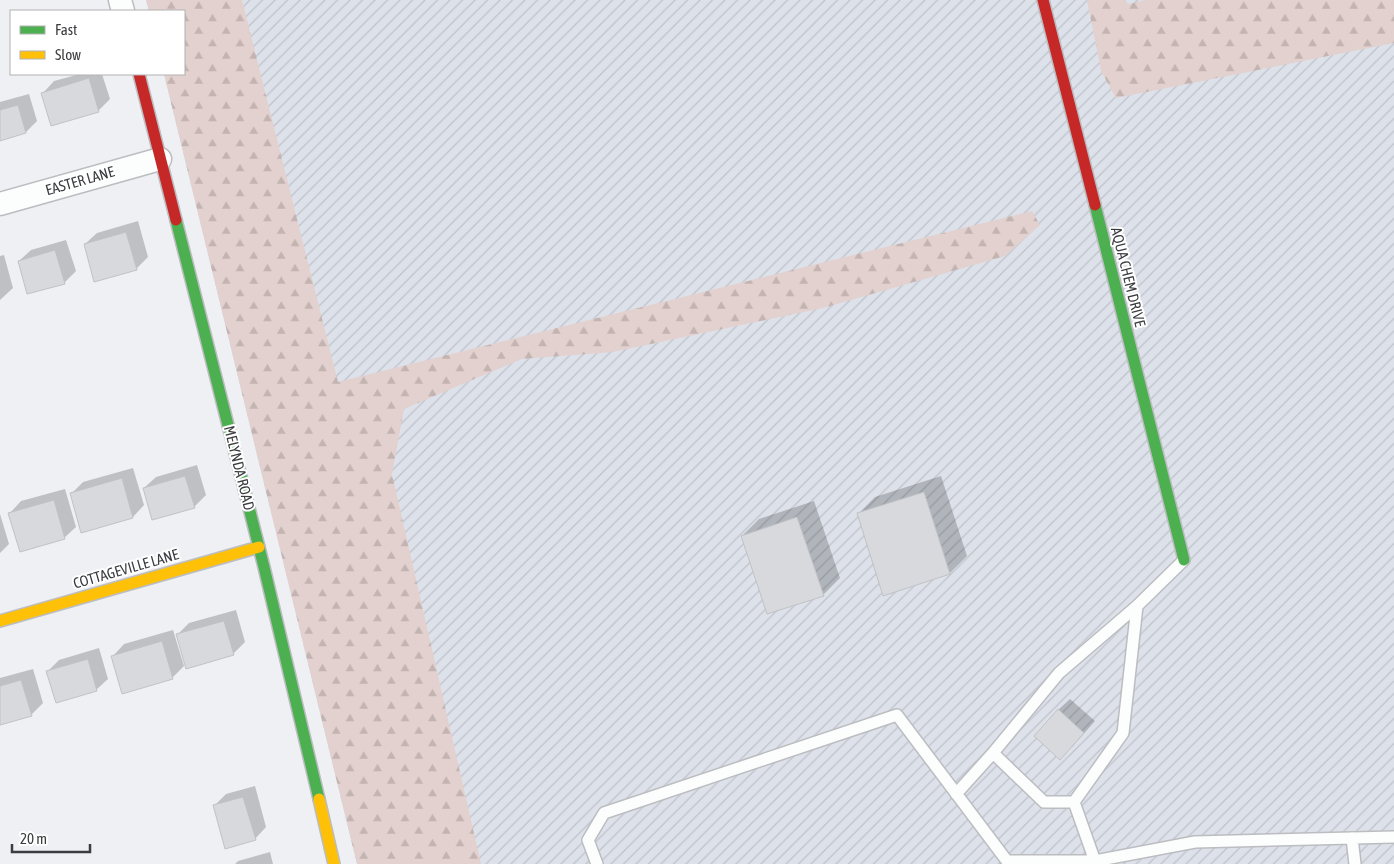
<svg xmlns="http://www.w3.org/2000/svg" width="1394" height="864" viewBox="0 0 1394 864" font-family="'Asap Condensed',sans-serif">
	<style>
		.industrial { fill: url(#industrial-furrows) }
		.forest { fill: url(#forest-firs) }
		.shadow { fill: #0003 }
		.building { fill: #d7d9dc; stroke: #c0c2c5 }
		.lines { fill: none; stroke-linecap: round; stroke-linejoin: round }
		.lane-casing { stroke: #bcbdc0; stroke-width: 14 }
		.street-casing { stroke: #bcbdc0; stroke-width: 25 }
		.fast-casing { stroke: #bcbdc0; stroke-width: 14 }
		.slow-casing { stroke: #bcbdc0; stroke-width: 14 }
		.jam-casing { stroke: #bcbdc0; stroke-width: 14 }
		.lane { stroke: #fcfdfd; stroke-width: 11 }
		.street { stroke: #fcfdfd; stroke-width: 22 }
		.fast { stroke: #4caf50; stroke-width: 11 }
		.slow { stroke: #ffc107; stroke-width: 11 }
		.jam { stroke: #c62828; stroke-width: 11 }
		.labels { text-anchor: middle; stroke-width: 4; stroke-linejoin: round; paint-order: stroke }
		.street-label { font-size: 15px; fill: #3b3c3f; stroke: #fff }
	</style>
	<defs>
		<pattern id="industrial-furrows" width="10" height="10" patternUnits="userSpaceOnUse" patternTransform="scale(1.25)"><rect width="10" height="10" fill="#dde1ea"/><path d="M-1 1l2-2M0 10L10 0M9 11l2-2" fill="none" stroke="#bfc2ca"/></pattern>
		<pattern id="forest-firs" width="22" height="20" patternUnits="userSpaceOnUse" patternTransform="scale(1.25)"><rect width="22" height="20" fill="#e2d1ce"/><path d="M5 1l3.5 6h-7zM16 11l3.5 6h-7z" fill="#c3b4b2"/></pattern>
	</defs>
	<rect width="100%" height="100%" fill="#eef0f4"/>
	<path class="industrial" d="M146 0H1394V864H357L164 74H184V11H149Z"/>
	<path class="forest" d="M146 0H242L338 382 1032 211 1040 225 1005 256 823 308 613 352 522 359 404 409 392 474 481 864H357L164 74H184V11H149Z
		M1087 0H1124L1129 4 1145 0H1394V43L1116 98 1101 71Z"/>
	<path class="shadow" d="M80 74H102L110 99 98 111 43 93 54 81Z
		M29 94 37 121 26 132 0 140V102Z
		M138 221 148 257 136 269 85 244 97 233Z
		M66 240 76 271 64 283 19 261 31 250Z
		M4 255 13 288 0 300V256Z
		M197 465 206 495 194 507 144 488 156 477Z
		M133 468 144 505 133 517 71 494 83 482Z
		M941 476 967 556 950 573 884 594 858 514 875 497Z
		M65 489 76 527 64 538 10 513 21 501Z
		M814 501 840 578 823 595 742 536 759 519Z
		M0 514 9 544 0 553Z
		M236 610 245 642 233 654 178 634 189 623Z
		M173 630 184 666 172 678 113 656 124 644Z
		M99 648 108 679 96 690 48 671 59 660Z
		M33 669 43 703 31 715 0 724V678Z
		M1070 699 1095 721 1072 747 1058 710Z
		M255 786 266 827 255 839 214 806 226 794Z
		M270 852 273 864H235L238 861Z"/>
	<path class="building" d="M89 78 99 112 51 126 41 93Z
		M18 105 26 133 0 141V110Z
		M126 232 137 270 94 282 84 244Z
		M55 250 65 284 27 294 18 261Z
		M185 476 195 508 152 520 143 488Z
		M122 478 133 518 81 533 70 493Z
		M924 492 950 574 883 596 857 513Z
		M54 500 65 539 20 552 8 513Z
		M797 517 824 596 767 614 741 536Z
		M224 621 234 655 186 669 176 634Z
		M162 641 173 679 122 694 111 656Z
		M88 659 97 691 56 703 46 671Z
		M21 680 32 716 0 725V686Z
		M1058 709 1084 733 1060 760 1034 736Z
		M243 797 256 840 225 849 213 805Z"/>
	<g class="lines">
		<defs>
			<path id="lane" d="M1137 606 1123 733 1074 802H1044L993 753 1059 673 1137 606 1184 560
				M956 794 993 753
				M1074 802 1096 864
				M1352 838 1355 864
				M597 864 588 840 604 813 897 715 1007 861H1095L1195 842 1394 837"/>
			<path id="street" d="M120 0 123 11
				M0 204 160 159"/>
			<path id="fast" d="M1095 205 1184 560
				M176 220 264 567 319 799"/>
			<path id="slow" d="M0 621 259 547
				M319 799 334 864"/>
			<path id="jam" d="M1043 0 1095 205
				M139 74 176 220"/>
		</defs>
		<use href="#lane" class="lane-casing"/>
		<use href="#street" class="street-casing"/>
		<use href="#fast" class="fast-casing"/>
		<use href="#slow" class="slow-casing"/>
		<use href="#jam" class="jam-casing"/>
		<use href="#lane" class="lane"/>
		<use href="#street" class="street"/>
		<use href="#fast" class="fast"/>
		<use href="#slow" class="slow"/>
		<use href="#jam" class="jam"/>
	</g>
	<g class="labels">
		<g class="street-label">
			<text transform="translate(80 181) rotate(-16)" y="5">EASTER LANE</text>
			<text transform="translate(1128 277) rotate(76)" y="5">AQUA CHEM DRIVE</text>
			<text transform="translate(239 468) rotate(76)" y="5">MELYNDA ROAD</text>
			<text transform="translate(126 569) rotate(-16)" y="5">COTTAGEVILLE LANE</text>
		</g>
	</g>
	<rect x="10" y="10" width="175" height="65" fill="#ffffff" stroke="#b1b1b2"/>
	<rect x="20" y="26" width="25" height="8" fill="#4caf50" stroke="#b1b1b2"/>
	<text x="55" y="35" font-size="15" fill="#3b3c3f">Fast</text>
	<rect x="20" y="51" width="25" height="8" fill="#ffc107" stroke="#b1b1b2"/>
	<text x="55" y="60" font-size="15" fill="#3b3c3f">Slow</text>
	<path d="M12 844v8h78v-8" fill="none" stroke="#3b3c3f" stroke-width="2.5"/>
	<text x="20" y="844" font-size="15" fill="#3b3c3f" stroke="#ffffff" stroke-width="4" paint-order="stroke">20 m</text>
</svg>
